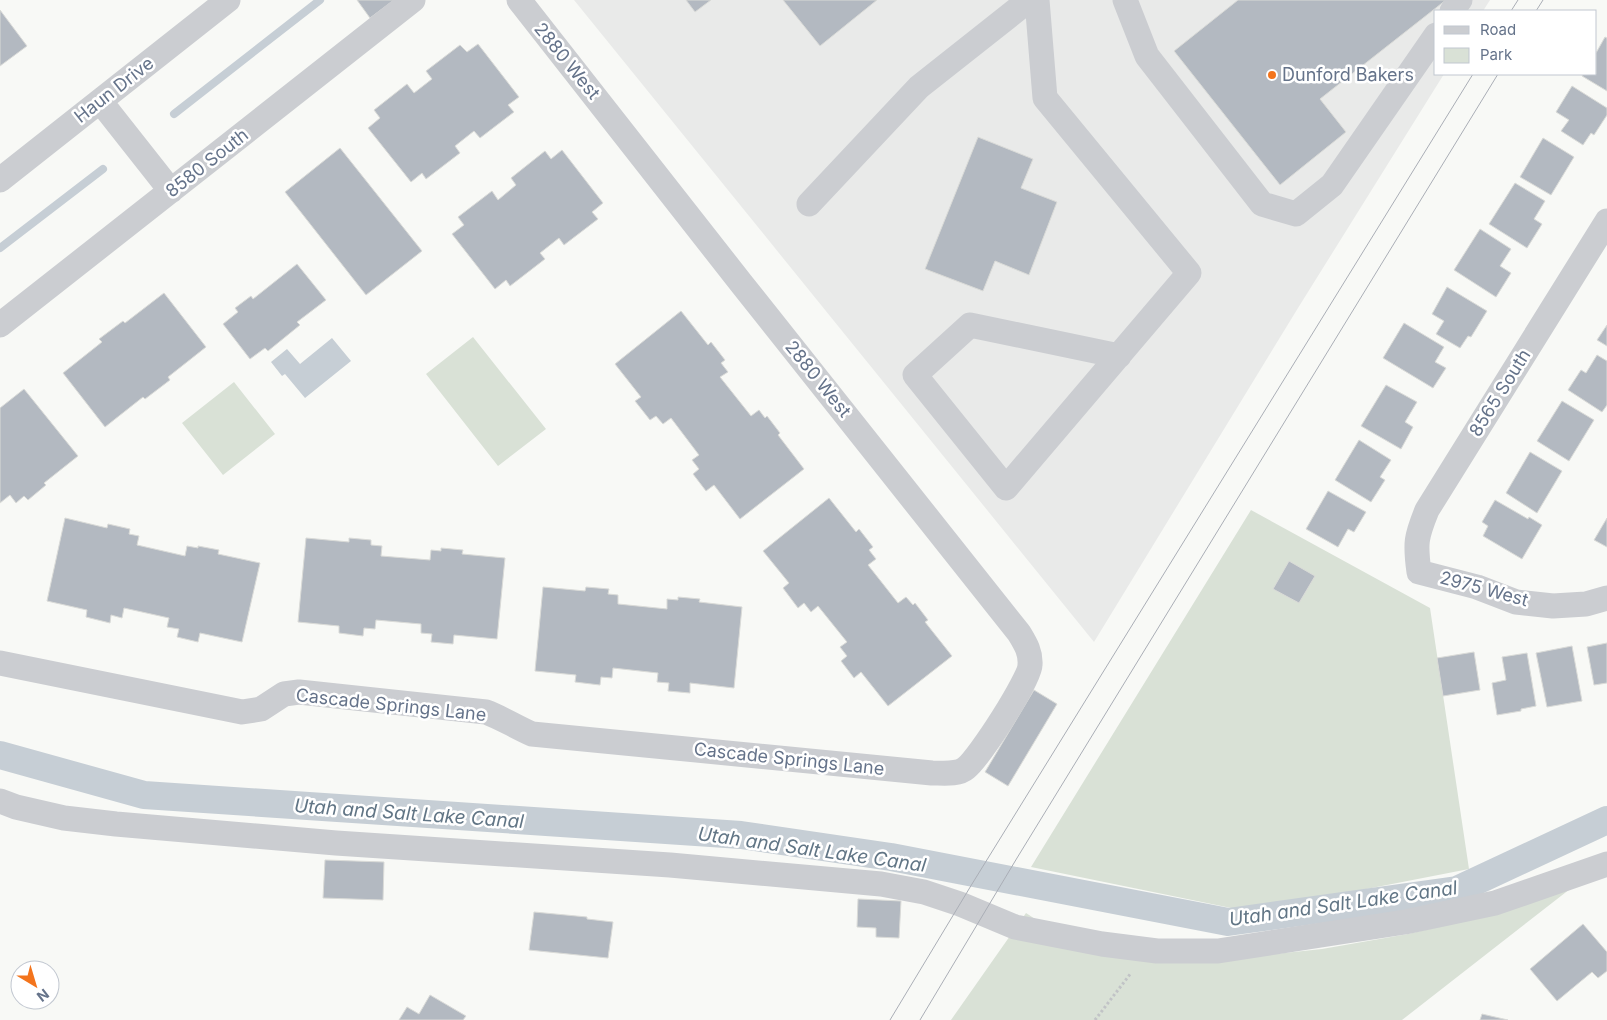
<svg xmlns="http://www.w3.org/2000/svg" width="1607" height="1020" viewBox="0 0 1607 1020" font-family="Inter,sans-serif">
	<style>
		.built { fill: #e9eae9 }
		.green { fill: #d9e1d6 }
		.water { fill: #c6ced5 }
		.lines { fill: none; stroke-linecap: round; stroke-linejoin: round }
		.stream { stroke: #c6ced5; stroke-width: 8 }
		.canal { stroke: #c6ced5; stroke-width: 28 }
		.building { fill: #b3b9c1; stroke: #dadbd8 }
		.path { stroke: #c1c3c6; stroke-width: 3; stroke-dasharray: 2.5 2.5; stroke-linecap: butt }
		.minor { stroke: #cbcdd1; stroke-width: 25 }
		.tram { stroke: #aaaeb6; stroke-width: 1 }
		.poi-dot { fill: #f3741c; stroke: #fff; stroke-width: 2 }
		.labels { text-anchor: middle; stroke-width: 5; stroke-linejoin: round; paint-order: stroke }
		.street-label { font-size: 18px; fill: #65738a; stroke: #fff }
		.poi-label { font-size: 18px; fill: #65738a; stroke: #fff; text-anchor: start }
		.water-label { font-size: 19px; font-style: italic; fill: #617585; stroke: #fff }
	</style>
	<rect width="100%" height="100%" fill="#f8f9f6"/>
	<path class="built" d="M574 0H1490L1483 11H1436V74H1444L1298 308 1094 642Z"/>
	<path class="green" d="M473 337 546 429 498 466 426 374Z
		M234 382 275 434 223 475 182 423Z
		M1251 510 1430 608 1469 869 1351 892 1236 909 1031 867Z
		M1570 889 1402 1020H951L1026 913 1067 940 1245 957 1322 949 1408 934 1480 917Z"/>
	<path class="water" d="M332 338 351 361 305 398 285 374 282 376 271 362 287 349 300 364Z"/>
	<g class="lines">
		<path class="stream" d="M174 114 320 0
			M0 248 103 169"/>
		<path class="canal" d="M0 755 144 795 741 835 891 857 1228 922 1457 890 1607 820"/>
	</g>
	<path class="building" d="M357 0H394L370 18Z
		M686 0H711L695 12Z
		M783 0H877L820 46Z
		M1238 0H1446L1320 99 1346 132 1280 185 1174 51Z
		M0 10 27 46 0 66Z
		M1605 37 1607 38V91L1582 76 1583 74H1596V53Z
		M478 44 519 97 508 105 514 112 480 138 474 131 455 146 460 153 426 179 422 173 411 182 368 128 380 118 374 110 407 84 414 93 432 79 426 71 460 45 467 52Z
		M1572 86 1607 108V115L1594 135 1591 133 1583 145 1561 131 1569 120 1556 112Z
		M978 137 1033 159 1021 188 1057 202 1029 275 995 261 983 291 925 269Z
		M1543 138 1574 157 1551 195 1520 177Z
		M340 148 422 251 366 295 285 192Z
		M562 150 603 203 592 212 598 219 564 245 559 238 540 253 545 259 510 286 506 280 495 289 452 234 464 225 458 217 492 191 498 200 516 185 511 178 545 151 551 159Z
		M1515 183 1545 201 1534 219 1542 224 1527 248 1489 224Z
		M1480 229 1511 249 1500 266 1511 273 1496 297 1454 270Z
		M297 264 326 300 297 322 300 325 268 351 265 348 250 359 223 324 238 312 235 308 251 296 253 299Z
		M1447 287 1487 311 1471 337 1468 336 1460 348 1436 334 1444 321 1432 314Z
		M164 293 206 347 168 377 170 380 145 399 143 397 105 427 63 373 102 342 99 339 123 321 125 323Z
		M681 311 708 345 711 342 725 360 721 363 728 372 720 377 751 416 759 410 765 418 767 416 780 433 778 435 804 469 740 519 714 485 706 491 693 474 699 469 692 460 699 455 671 418 663 424 656 416 650 420 635 401 641 397 615 364Z
		M1404 323 1444 347 1435 362 1446 368 1433 388 1383 358Z
		M1607 325V346L1597 340Z
		M1597 355 1607 361V405L1602 412 1568 390 1581 370 1586 373Z
		M1386 385 1417 402 1405 422 1413 427 1401 449 1361 426Z
		M24 389 78 456 44 483 46 485 28 500 24 496 16 503 10 495 0 503V408Z
		M1562 401 1594 420 1569 461 1537 441Z
		M1359 440 1391 460 1380 477 1385 480 1371 502 1335 480Z
		M1530 452 1562 471 1537 513 1506 493Z
		M1328 491 1366 512 1354 532 1348 529 1338 547 1306 529Z
		M829 498 856 532 859 529 873 547 869 550 876 559 868 565 898 603 906 597 913 605 915 603 928 620 925 622 952 656 888 706 861 672 854 678 841 661 847 656 840 647 847 642 818 606 811 612 804 603 798 608 783 588 789 583 763 551Z
		M1495 500 1528 519 1529 517 1542 525 1522 559 1483 536 1488 526 1482 522Z
		M65 518 107 528 108 524 130 529 129 534 139 536 137 545 185 556 187 546 198 548V546L219 550 218 554 260 563 242 642 200 633 198 642 177 637 179 629 167 627 169 618 124 608 122 618 111 615 110 623 86 617 87 610 47 601Z
		M1607 518V547L1594 540Z
		M306 538 349 542V538L371 540V545L382 546 381 556 430 560 431 550 441 551V548L463 550 462 554 505 558 497 639 454 635 453 644 431 642 432 634 421 633V624L376 620 375 629 364 628 363 636 339 633V626L298 622Z
		M1289 561 1315 576 1299 603 1273 589Z
		M543 587 585 591 586 587 609 589 608 594 618 595V604L667 609V599L678 600V597L700 599 699 602 742 607 734 688 690 683V693L668 691 669 683 657 682 658 673 613 668 612 678 601 677 600 685 575 682 576 675 535 671Z
		M1607 643V683L1594 685 1587 647Z
		M1572 646 1582 701 1547 707 1536 653Z
		M1474 652 1480 690 1443 696 1437 658Z
		M1527 653 1536 706 1521 709V711L1497 715 1492 683 1506 680 1502 657Z
		M1034 690 1057 704 1008 786 985 772Z
		M325 860 384 862 383 900 323 898Z
		M858 899 901 901 899 938 876 937V928L857 927Z
		M534 912 587 917V919L613 922 608 958 529 950Z
		M1583 924 1607 952V971L1598 978 1592 972 1557 1001 1530 969Z
		M430 995 466 1016 463 1020H399L407 1007 419 1014Z
		M1482 1014 1508 1020H1480Z"/>
	<g class="lines">
		<path class="path" d="M1095 1020 1131 973"/>
		<path class="minor" d="M1037 0 1045 98 1189 273 1006 488 915 375 970 325 1119 356
			M1125 0 1147 56 1262 204 1296 214 1332 185 1436 35
			M1452 11 1460 0
			M100 101 171 191
			M0 180 228 0
			M809 204 919 87 1029 0
			M1607 221 1427 510C1416 537 1415 543 1419 572L1477 587 1516 602 1553 606 1586 604 1607 598
			M0 325 413 0
			M0 663 242 712 261 709 284 694 299 692 486 712C502 718 516 727 532 734L932 773C943 773 958 775 966 768 979 758 1030 679 1030 665 1031 652 1025 643 1019 633L741 283 519 0
			M0 801 16 807 64 818 116 824 336 843 670 865 881 884 924 892 960 904 1015 927 1102 944 1157 951H1218L1405 922 1495 903 1607 864"/>
		<path class="tram" d="M1511 11 1518 0
			M1536 11 1543 0
			M890 1020 972 884 1473 74
			M920 1020 1017 858 1498 74"/>
	</g>
	<circle class="poi-dot" cx="1272" cy="75" r="5"/>
	<g class="labels">
		<g class="street-label">
			<text transform="translate(567 61) rotate(51)" y="6">2880 West</text>
			<text transform="translate(114 90) rotate(-38)" y="6">Haun Drive</text>
			<text transform="translate(207 163) rotate(-38)" y="6">8580 South</text>
			<text transform="translate(818 379) rotate(51)" y="6">2880 West</text>
			<text transform="translate(1500 393) rotate(-58)" y="6">8565 South</text>
			<text transform="translate(1484 589) rotate(15)" y="6">2975 West</text>
			<text transform="translate(391 705) rotate(6)" y="6">Cascade Springs Lane</text>
			<text transform="translate(789 759) rotate(6)" y="6">Cascade Springs Lane</text>
		</g>
		<g class="poi-label">
			<text x="1282" y="81">Dunford Bakers</text>
		</g>
		<g class="water-label">
			<text transform="translate(409 813) rotate(4)" y="7">Utah and Salt Lake Canal</text>
			<text transform="translate(812 849) rotate(8)" y="7">Utah and Salt Lake Canal</text>
			<text transform="translate(1343 903) rotate(-8)" y="7">Utah and Salt Lake Canal</text>
		</g>
	</g>
	<rect x="1434" y="10" width="162" height="65" fill="#ffffff" stroke="#c1c7d0"/>
	<rect x="1444" y="26" width="25" height="8" fill="#cbcdd1" stroke="#c1c7d0"/>
	<text x="1480" y="35" font-size="15" fill="#65738a">Road</text>
	<rect x="1444" y="48" width="25" height="15" fill="#d9e1d6" stroke="#c1c7d0"/>
	<text x="1480" y="60" font-size="15" fill="#65738a">Park</text>
	<g transform="translate(35 985) rotate(142)"><circle r="24" fill="#ffffff" stroke="#c1c7d0"/>
	<path d="M0-4L9 19L0 12L-9 19Z" fill="#f3741c"/>
	<text y="-8" font-size="14" font-weight="bold" text-anchor="middle" fill="#65738a">N</text>
	</g>
</svg>
